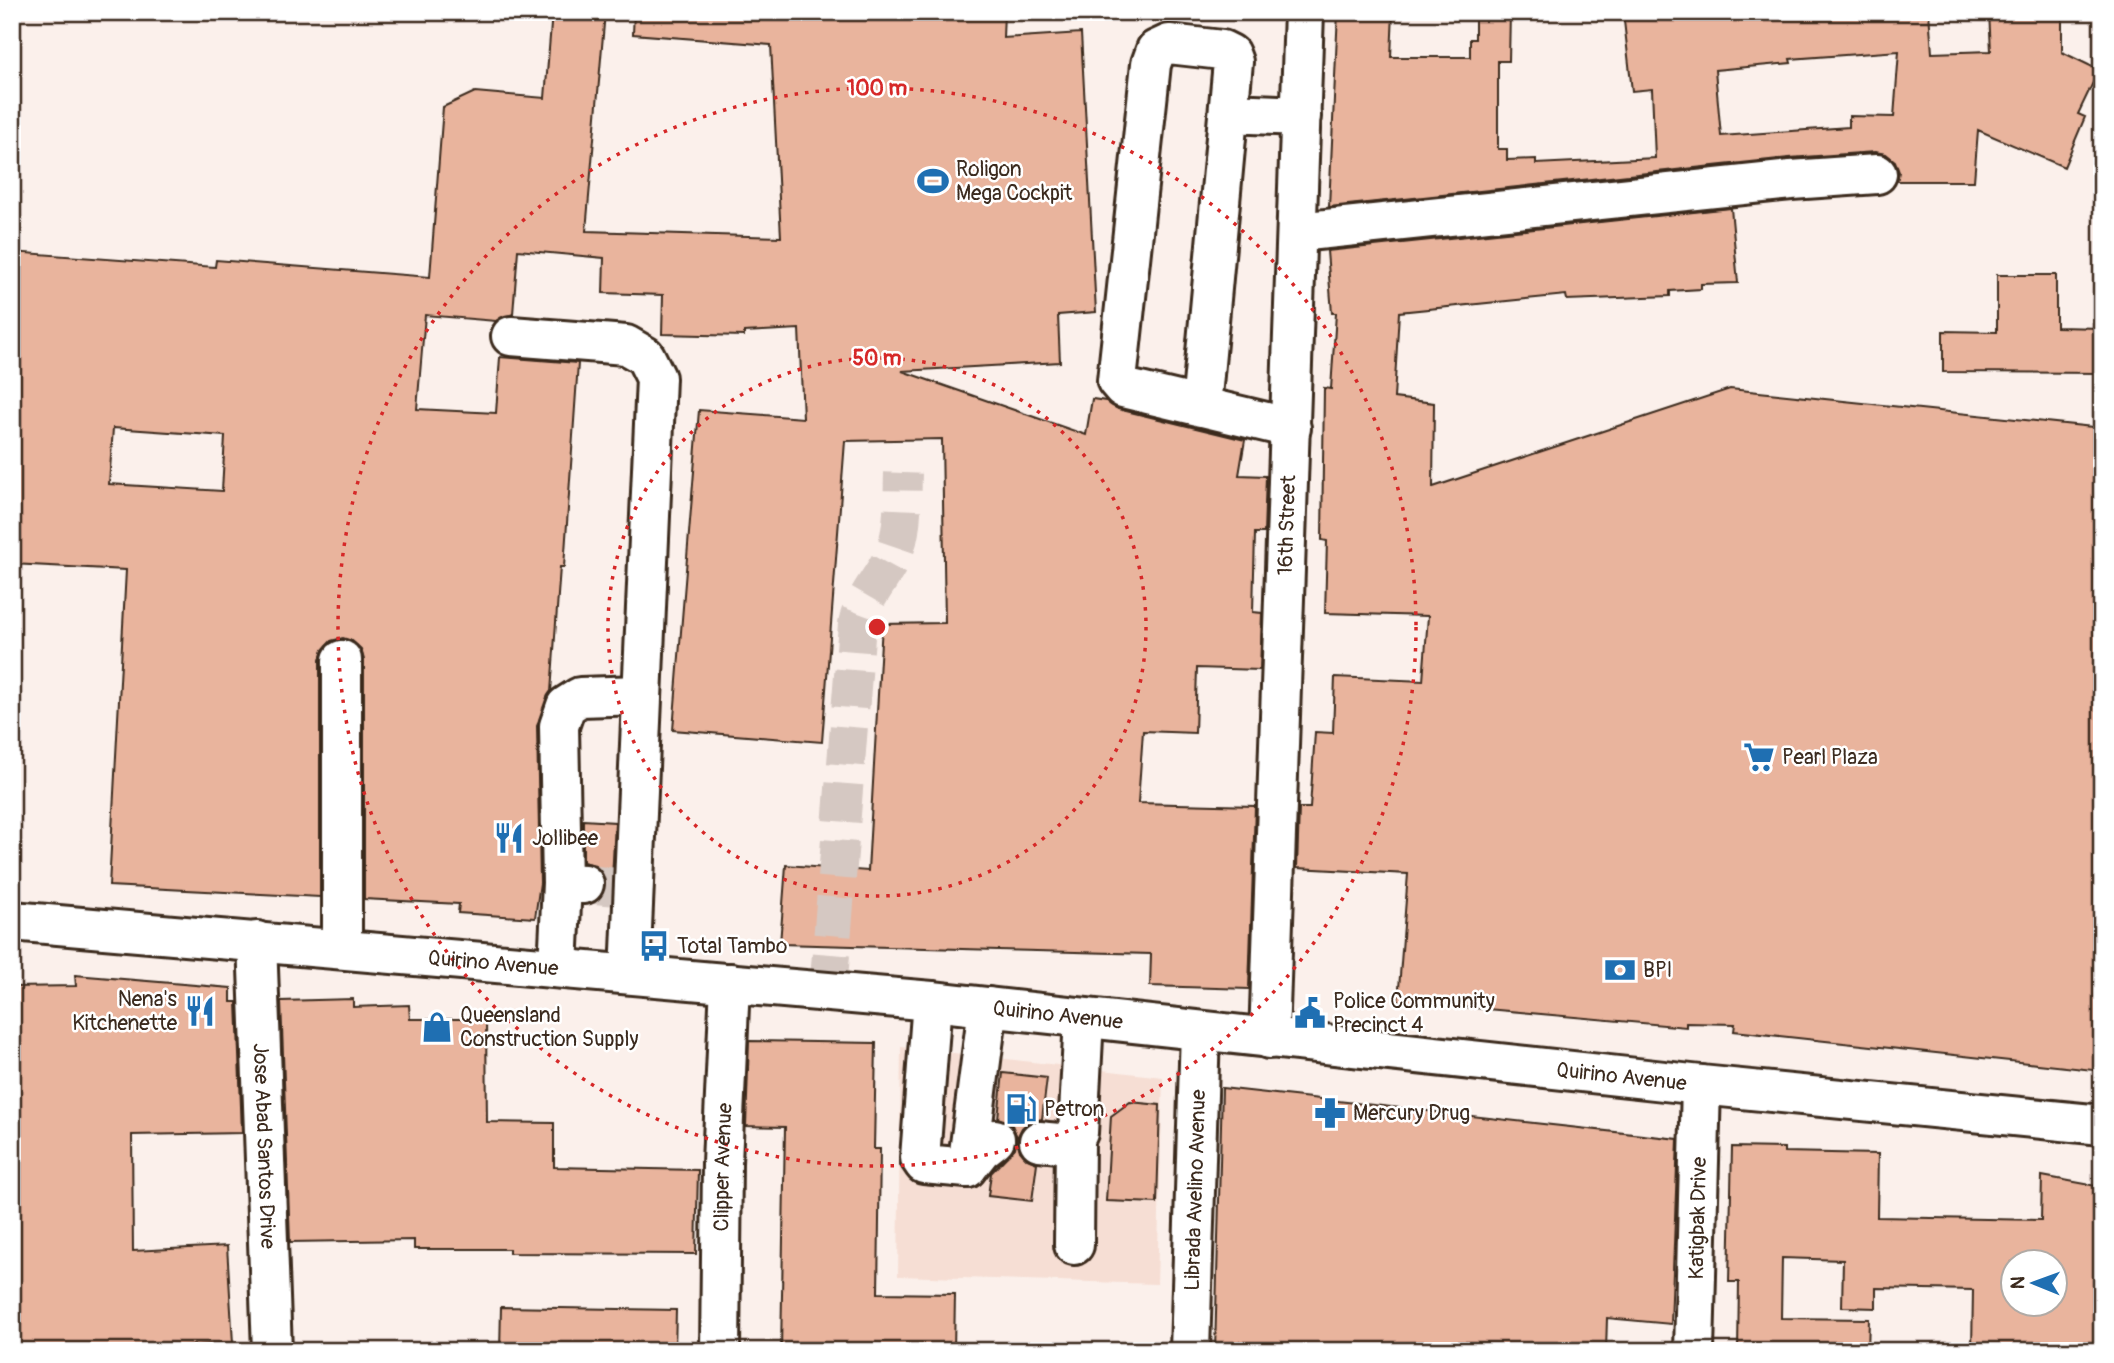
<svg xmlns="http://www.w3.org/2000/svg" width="2114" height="1363" viewBox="0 0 2114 1363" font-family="Pangolin,sans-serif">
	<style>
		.built { fill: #f6ded4 }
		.building { fill: #e9b49d; stroke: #3b2a1e; stroke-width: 2; fill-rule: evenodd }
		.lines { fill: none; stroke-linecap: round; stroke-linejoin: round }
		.minor-tunnel { stroke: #d5c8c2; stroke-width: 38; stroke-dasharray: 38 19; stroke-linecap: butt }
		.minor-casing { stroke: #3b2a1e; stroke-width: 44 }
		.major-casing { stroke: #3b2a1e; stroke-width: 44 }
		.minor { stroke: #fff; stroke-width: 38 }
		.major { stroke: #fff; stroke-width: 38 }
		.ring { fill: none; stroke: #d62828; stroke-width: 3.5; stroke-dasharray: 3.5 7 }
		.labels { text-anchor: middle; stroke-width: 5; stroke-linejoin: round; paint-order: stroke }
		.poi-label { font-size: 21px; fill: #3b2a1e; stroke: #fff; text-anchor: start }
		.street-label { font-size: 21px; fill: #3b2a1e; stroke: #fff }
		.centre { fill: #d62828; stroke: #fff; stroke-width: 3.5 }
		.ring-label { font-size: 21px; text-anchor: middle; font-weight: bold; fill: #d62828; stroke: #fff; stroke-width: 5; stroke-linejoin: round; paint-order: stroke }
	</style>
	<rect width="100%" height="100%" fill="#fbf0eb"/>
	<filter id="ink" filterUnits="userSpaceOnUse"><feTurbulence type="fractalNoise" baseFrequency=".0143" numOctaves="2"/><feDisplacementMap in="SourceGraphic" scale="14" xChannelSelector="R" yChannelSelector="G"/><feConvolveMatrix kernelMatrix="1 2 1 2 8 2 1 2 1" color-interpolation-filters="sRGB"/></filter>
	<g filter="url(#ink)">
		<path class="built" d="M901 1047 1163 1077 1157 1284 898 1276Z"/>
		<path class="building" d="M552 12H605L586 231 781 237 771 45 633 34 634 12H1004L1003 38 1081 33 1096 312 1058 315 1060 362 902 371 1086 435 1092 399 1106 401 1118 409 1245 440 1239 475 1266 476 1264 533H1255L1253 612 1262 613 1260 670 1197 668 1195 733 1143 731 1138 803 1255 806 1249 989 1150 986 1151 954 780 944 786 865 868 871 882 624 945 623 942 439 845 441 822 742 673 730 699 410 803 418 799 329 744 332V336L662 334 663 295 603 293 604 258 518 250 513 314 496 321 425 315 417 409 496 413 500 357 578 363 564 567H560L551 692 537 726 540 883 535 918 458 913 459 904 364 899V660L361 649 352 641 343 638 331 641 323 650 320 660V897L109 886 126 570 12 564V252L215 267 216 260 430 277 443 107 475 92 545 98ZM113 428 225 436 222 491 109 484Z
			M1338 12H1393L1391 57H1470V39H1475V12H1510L1509 61H1498V149H1507V160L1536 159V164L1655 158 1652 89 1632 91 1623 12H1929L1932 53 1991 51 1989 12H2062V52L2099 70 2078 114 2085 117 2064 167 1978 130 1974 181H1897L1899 172 1895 161 1886 154 1875 152 1789 158 1329 207ZM1899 51 1894 117 1849 116V127L1721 136 1715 70 1791 63 1790 59Z
			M1731 208 1738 283 1701 284V289L1670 291V296L1567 300 1566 295 1399 312 1394 398 1434 403 1433 487 1730 389 2102 428V1071L1734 1031 1735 1024 1686 1023V1027L1398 1001 1408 874 1297 868 1299 808H1310L1315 732 1333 733 1335 677 1423 681 1428 616 1325 613 1327 541 1322 540 1324 388 1331 389 1336 313H1332L1327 251Z
			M1997 275H2056V327L2102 328V373L1943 372V331L1997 332Z
			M583 820 615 822 611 898 602 897 606 886 603 873 595 865 583 862Z
			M75 975 231 988V1002H237L242 1133 132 1135 133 1251 227 1246 233 1343 163 1347V1351H12V987L76 986Z
			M353 999V1007L409 1005 410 1019H486L487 1122 554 1123V1167L698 1170 696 1254 509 1253V1249H414V1240L290 1242 281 1001Z
			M749 1041 876 1043 874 1149H880L878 1293 955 1294 954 1351H781L785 1127 746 1126Z
			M1003 1073 1047 1078 1042 1119 1029 1122 1022 1128 1017 1138 1020 1151 1027 1159 1037 1163 1032 1201 988 1196 991 1173 1015 1148 1017 1137 1012 1125 998 1118Z
			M1222 1088 1678 1139 1671 1324 1607 1318 1606 1351H1215Z
			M1130 1102 1160 1105 1157 1203 1106 1201 1111 1116Z
			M1732 1147 1784 1148V1152L1878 1154 1877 1217 2041 1220 2042 1176 2102 1187V1351H1972L1973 1290 1876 1288V1308L1842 1307 1843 1260 1782 1258 1781 1318 1869 1319 1868 1351H1738L1739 1282H1729ZM2012 1262H2054V1304H2012Z
			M501 1307 676 1310 675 1351H500Z"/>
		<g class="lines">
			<path class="minor-tunnel" d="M584 884 618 887
				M828 992 857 624C863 596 885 577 895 550 904 527 902 499 903 473"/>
			<defs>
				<g id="minor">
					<path d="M1229 113 1301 116"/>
					<path d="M1298 232 1791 180 1877 174"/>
					<path d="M511 336 626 345 645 356 656 378 630 974"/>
					<path d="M1201 407 1233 62 1230 54 1222 50 1169 44 1156 50 1151 64 1117 381 1123 388 1291 428"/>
					<path d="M342 660V948"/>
					<path d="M562 883 559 726 566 706 580 697 641 695"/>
					<path id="s1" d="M257 941 272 1351"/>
					<path d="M558 967 562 883 584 884"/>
					<path d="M932 1001 920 1158 924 1164 967 1168 981 1150 995 1139"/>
					<path id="s2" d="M1269 1039 1304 12"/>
					<path d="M1039 1141C1054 1142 1071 1147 1078 1133L1084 1018"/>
					<path d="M967 1168 988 1007"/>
					<path d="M1074 1245 1075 1140"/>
					<path id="s3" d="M720 1351 722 1163 730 983"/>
					<path id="s4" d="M1190 1351 1200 1031"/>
					<path id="s5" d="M1694 1351 1701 1085"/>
				</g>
				<g id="major">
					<path id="s6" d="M12 921 932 1001 1701 1085 2102 1125"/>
				</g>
			</defs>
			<use href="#minor" class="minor-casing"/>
			<use href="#major" class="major-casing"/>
			<use href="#minor" class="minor"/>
			<use href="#major" class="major"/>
		</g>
	</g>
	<g class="ring">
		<circle cx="877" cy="627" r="269"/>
		<circle cx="877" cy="627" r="539"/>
	</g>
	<defs>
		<symbol id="stadium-bare" viewBox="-9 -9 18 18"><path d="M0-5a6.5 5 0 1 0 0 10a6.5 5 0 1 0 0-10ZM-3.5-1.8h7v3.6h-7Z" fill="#1f6fb2" stroke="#fff" stroke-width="2.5" paint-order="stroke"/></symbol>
		<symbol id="supermarket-bare" viewBox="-9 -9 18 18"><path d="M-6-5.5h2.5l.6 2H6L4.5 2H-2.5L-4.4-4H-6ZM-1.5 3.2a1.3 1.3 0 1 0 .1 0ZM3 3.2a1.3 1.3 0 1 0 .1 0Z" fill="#1f6fb2" stroke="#fff" stroke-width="2.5" paint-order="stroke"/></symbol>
		<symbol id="restaurant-bare" viewBox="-9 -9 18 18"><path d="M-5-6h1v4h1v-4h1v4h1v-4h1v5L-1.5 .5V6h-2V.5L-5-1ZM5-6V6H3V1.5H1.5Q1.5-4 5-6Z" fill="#1f6fb2" stroke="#fff" stroke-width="2.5" paint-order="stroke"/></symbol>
		<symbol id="bus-bare" viewBox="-9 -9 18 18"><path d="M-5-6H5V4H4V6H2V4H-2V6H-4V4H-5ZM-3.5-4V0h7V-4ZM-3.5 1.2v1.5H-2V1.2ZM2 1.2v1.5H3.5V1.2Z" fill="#1f6fb2" stroke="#fff" stroke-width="2.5" paint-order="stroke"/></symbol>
		<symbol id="bank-bare" viewBox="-9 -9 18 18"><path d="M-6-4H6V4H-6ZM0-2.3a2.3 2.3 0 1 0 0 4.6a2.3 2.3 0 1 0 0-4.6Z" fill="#1f6fb2" stroke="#fff" stroke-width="2.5" paint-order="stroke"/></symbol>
		<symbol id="civic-bare" viewBox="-9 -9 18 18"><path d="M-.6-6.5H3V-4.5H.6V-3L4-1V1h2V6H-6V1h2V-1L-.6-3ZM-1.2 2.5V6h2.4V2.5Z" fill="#1f6fb2" stroke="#fff" stroke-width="2.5" paint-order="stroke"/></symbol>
		<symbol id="shop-bare" viewBox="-9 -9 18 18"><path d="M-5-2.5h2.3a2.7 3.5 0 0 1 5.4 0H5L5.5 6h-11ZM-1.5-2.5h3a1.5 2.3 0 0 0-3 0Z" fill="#1f6fb2" stroke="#fff" stroke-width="2.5" paint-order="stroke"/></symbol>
		<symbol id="fuel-bare" viewBox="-9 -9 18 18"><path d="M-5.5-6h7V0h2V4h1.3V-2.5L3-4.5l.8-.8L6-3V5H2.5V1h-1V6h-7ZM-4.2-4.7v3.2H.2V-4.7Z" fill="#1f6fb2" stroke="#fff" stroke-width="2.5" paint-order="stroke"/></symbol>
		<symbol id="pharmacy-bare" viewBox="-9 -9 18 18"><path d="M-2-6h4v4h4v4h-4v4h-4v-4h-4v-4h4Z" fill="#1f6fb2" stroke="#fff" stroke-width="2.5" paint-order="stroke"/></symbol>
	</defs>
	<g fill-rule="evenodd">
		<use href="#stadium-bare" x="911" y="159" width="44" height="44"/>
		<use href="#supermarket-bare" x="1737" y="735" width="44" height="44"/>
		<use href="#restaurant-bare" x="487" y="816" width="44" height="44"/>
		<use href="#bus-bare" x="632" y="924" width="44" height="44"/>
		<use href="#bank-bare" x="1598" y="948" width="44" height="44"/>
		<use href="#restaurant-bare" x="178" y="989" width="44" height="44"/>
		<use href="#civic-bare" x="1288" y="991" width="44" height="44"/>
		<use href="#shop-bare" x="415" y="1005" width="44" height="44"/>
		<use href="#fuel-bare" x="999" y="1087" width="44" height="44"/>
		<use href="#pharmacy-bare" x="1308" y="1091" width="44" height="44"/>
	</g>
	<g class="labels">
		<g class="poi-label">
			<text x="956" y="176">Roligon<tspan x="956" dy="24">Mega Cockpit</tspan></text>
			<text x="1782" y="764">Pearl Plaza</text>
			<text x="532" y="845">Jollibee</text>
			<text x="677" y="953">Total Tambo</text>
			<text x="1643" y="977">BPI</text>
			<text x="177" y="1006" text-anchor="end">Nena's<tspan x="177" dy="24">Kitchenette</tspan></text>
			<text x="1333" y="1008">Police Community<tspan x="1333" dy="24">Precinct 4</tspan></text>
			<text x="460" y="1022">Queensland<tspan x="460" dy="24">Construction Supply</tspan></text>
			<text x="1044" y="1116">Petron</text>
			<text x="1353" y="1120">Mercury Drug</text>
		</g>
		<g class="street-label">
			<text dy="7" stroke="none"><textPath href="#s2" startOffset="514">16th Street</textPath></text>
			<text dy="7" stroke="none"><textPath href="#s6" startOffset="483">Quirino Avenue</textPath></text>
			<text dy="7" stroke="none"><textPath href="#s6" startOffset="1050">Quirino Avenue</textPath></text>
			<text dy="7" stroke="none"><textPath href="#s6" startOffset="1617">Quirino Avenue</textPath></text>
			<text dy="7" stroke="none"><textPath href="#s1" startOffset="205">Jose Abad Santos Drive</textPath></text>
			<text dy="7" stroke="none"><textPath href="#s3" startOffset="184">Clipper Avenue</textPath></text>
			<text dy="7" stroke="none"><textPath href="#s4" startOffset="161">Librada Avelino Avenue</textPath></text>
			<text dy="7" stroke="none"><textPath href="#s5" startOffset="133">Katigbak Drive</textPath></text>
		</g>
	</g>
	<circle cx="877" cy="627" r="10" class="centre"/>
	<g class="ring-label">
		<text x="877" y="95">100 m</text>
		<text x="877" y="365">50 m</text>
	</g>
	<rect width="2114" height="1363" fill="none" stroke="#fff" stroke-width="42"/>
	<rect x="21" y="21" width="2072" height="1321" fill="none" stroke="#3b2a1e" stroke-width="2.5" filter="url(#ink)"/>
	<g transform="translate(2034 1283) rotate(271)"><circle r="33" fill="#ffffff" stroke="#b1aaa5" stroke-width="2"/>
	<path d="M0-5L12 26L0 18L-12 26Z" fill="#1f6fb2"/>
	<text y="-10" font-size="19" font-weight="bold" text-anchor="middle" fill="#3b2a1e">N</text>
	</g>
</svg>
